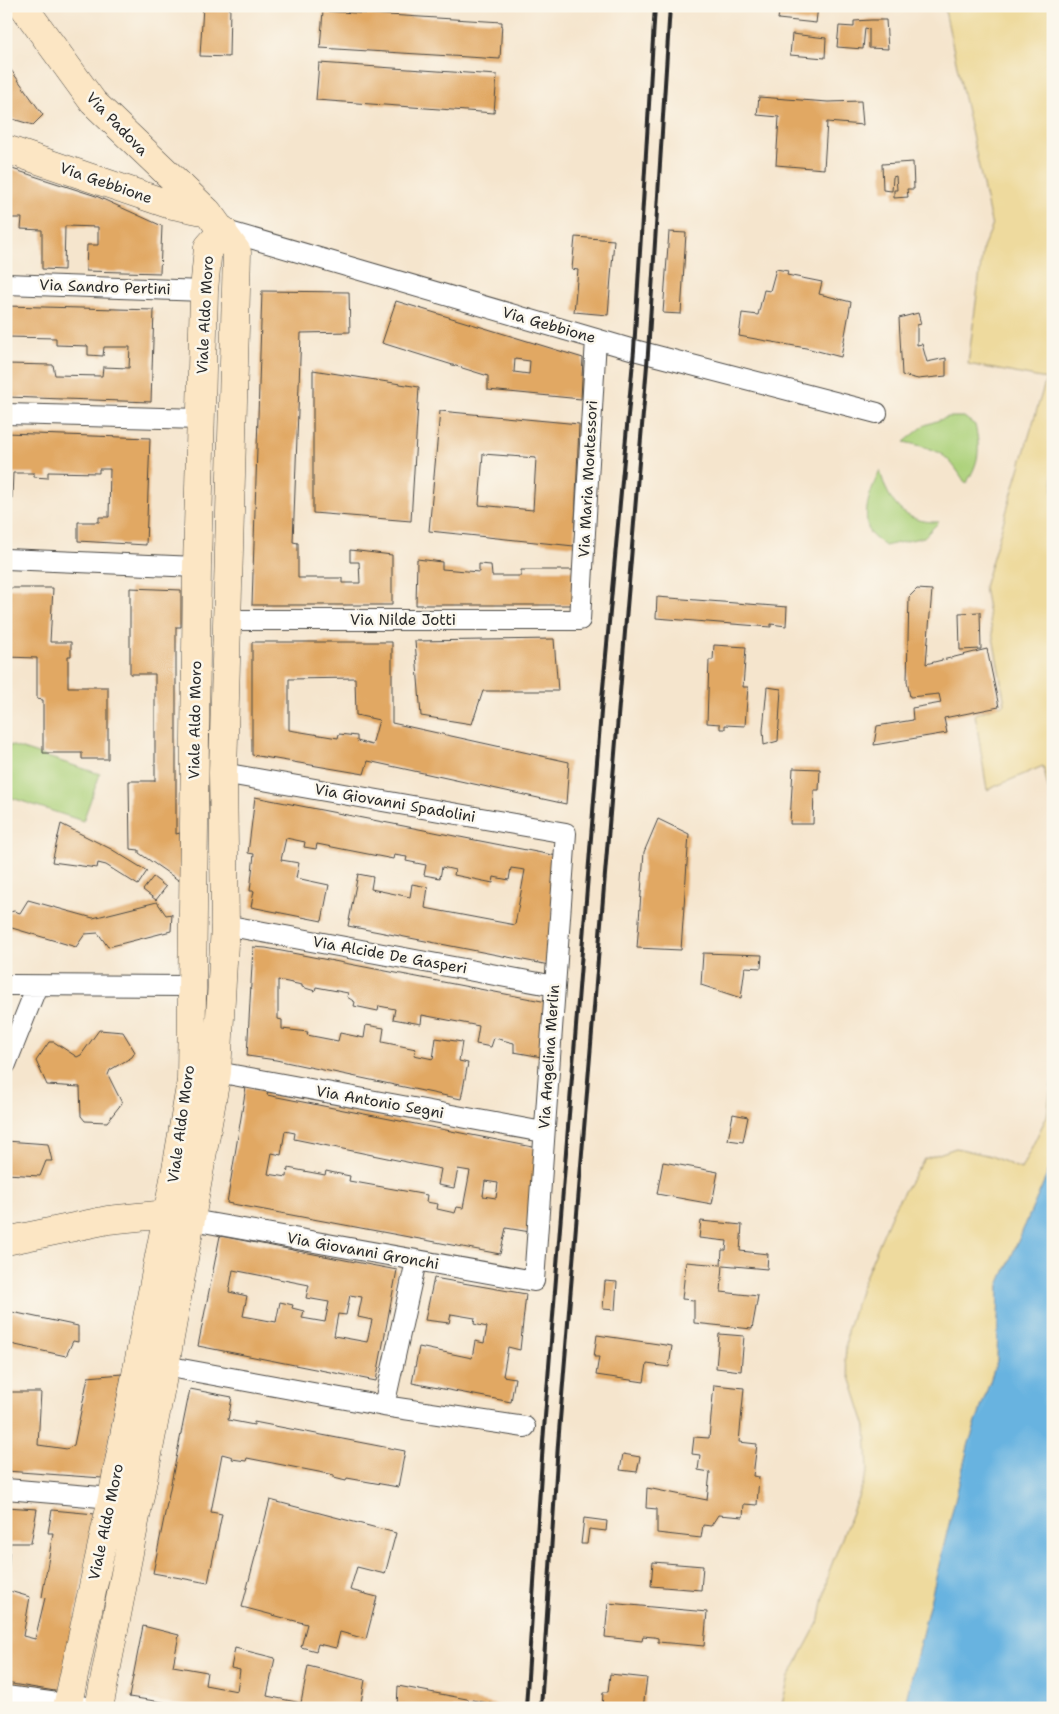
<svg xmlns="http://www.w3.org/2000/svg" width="1059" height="1714" viewBox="0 0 1059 1714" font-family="'Shantell Sans',sans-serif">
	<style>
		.green { fill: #add27b; stroke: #6c7e53 }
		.sand { fill: #eeda9e; stroke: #8c8264 }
		.water { fill: #67b3e0; stroke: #496f86 }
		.building { fill: #e1a864; fill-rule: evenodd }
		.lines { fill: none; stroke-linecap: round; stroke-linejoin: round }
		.street-casing { stroke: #494743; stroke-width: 22 }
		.secondary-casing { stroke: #494743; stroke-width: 29 }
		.street { stroke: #fff; stroke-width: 20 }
		.secondary { stroke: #fce6c4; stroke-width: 28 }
		.rail { stroke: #2b2b2b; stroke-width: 4 }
		.labels { text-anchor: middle; stroke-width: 5; stroke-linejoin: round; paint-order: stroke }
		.street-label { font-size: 15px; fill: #2b2b2b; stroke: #fbf7ec }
	</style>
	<rect width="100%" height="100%" fill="#fbf7ec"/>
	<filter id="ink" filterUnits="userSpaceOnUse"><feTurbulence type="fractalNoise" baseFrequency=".02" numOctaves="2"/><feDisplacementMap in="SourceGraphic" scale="10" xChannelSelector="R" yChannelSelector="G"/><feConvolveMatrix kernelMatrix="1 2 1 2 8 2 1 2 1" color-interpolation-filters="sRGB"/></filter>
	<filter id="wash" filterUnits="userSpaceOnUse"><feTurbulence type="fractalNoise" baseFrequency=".0096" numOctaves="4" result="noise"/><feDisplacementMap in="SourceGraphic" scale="20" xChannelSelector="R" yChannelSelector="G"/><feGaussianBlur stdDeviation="1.12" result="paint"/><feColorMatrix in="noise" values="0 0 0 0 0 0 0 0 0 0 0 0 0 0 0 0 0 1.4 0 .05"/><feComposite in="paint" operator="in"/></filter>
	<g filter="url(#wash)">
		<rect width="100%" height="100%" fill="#f5e5cd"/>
		<path class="green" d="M948 417H964L975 425C981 451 979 462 966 484 946 452 940 450 904 442L925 425Z
			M880 471C889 503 903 523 939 522L924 537 885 546C881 542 873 538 870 533 861 513 871 489 880 471Z
			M10 745 100 774 83 821 6 796V757Z"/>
		<path class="sand" d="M944 6H1049L1053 23V809L1043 766 987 790 975 714 1005 704 984 587 1046 379 968 364 983 248 992 227Z
			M1053 1072V1161L999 1285 997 1361 969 1443 906 1700 901 1708H781L789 1677 820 1619 828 1574 868 1471 866 1427 845 1361 847 1331 863 1282 895 1206 924 1159 956 1148 991 1156 1021 1169 1047 1116Z"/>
		<path class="water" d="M1053 1161V1708H901L906 1700 969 1443 997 1361 999 1285Z"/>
		<g id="blocks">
			<path class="building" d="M203 6H230L229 57 200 56Z
				M780 6H818L816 23 778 19Z
				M323 11 502 22 500 59 320 48Z
				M871 20H886L888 49 869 48V29L865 28 863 49 837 47 839 26 854 27V21Z
				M792 34 826 38 825 58 790 55Z
				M6 63 43 115 33 125 6 117Z
				M319 63 497 75 494 113 316 100Z
				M759 97 828 102 861 101 863 125 827 122 824 169 776 165 779 117 757 115Z
				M913 162 914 189H907L908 197 894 198V190H897L896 176 893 177 892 191 883 190 882 164Z
				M6 167 96 196 162 226 160 273 86 271 87 245H98V227L65 226 64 270 42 269V230L21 229 22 218H6Z
				M669 232 686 233 681 314 663 313Z
				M575 237 614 240 608 315 574 312 578 270 572 269Z
				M776 269 788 271 787 275 822 282 819 294 851 302 841 357 806 348 739 336 742 313 758 315 764 290 770 291Z
				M262 291 349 292 350 332 301 333 293 542 298 543V578H342V583H360L359 562H350V550L392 555V605H252Z
				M396 301 583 358 581 399 488 390V376L382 343ZM515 359 530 361 529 374 514 372Z
				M6 306 154 310 151 402 6 397V364L53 365 55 375 102 376 103 367 129 368 130 347H104L103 356 88 355V346L56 345V338L6 337Z
				M918 313 921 324 917 325V345L922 344 927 362 946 358V376L918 379 902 375 899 318Z
				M313 370 419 387 411 521 313 513Z
				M440 411 579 424 574 546 429 531ZM483 454 536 458 533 510 479 505Z
				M6 433 150 438 146 545 78 541V522H99V517H109L110 469H99V473L48 472V478L34 477V473H13L12 498H6Z
				M417 559 442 562V569L479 572V564L491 565 492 576H521V570H575V605H416Z
				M6 588H53L50 642H71V656H68V687H108V759H82V753H43V700L37 699V658L6 657Z
				M130 588 181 590V627H176V834L180 833 181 882 139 853V850L130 849 129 781H155V674H130Z
				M917 589 932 590 926 664 987 649 999 707 944 718 947 733 874 745 877 726 913 720 912 708 941 703 939 694 910 697 907 681 909 597Z
				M657 597 787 607 786 626 771 624V627L656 618Z
				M980 612 981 649 960 650 959 613Z
				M554 639 558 691H483L472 724 421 716 415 641Z
				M252 642H392V723L569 762 566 804 368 761 364 774 252 755ZM355 678 356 715 379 720 372 745 357 741V736L339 734 338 738 289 730V679Z
				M714 645 746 647 743 687H748L745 726 725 725V729H720V724L707 723 709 660H713Z
				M767 687 781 689 778 741 764 745 763 730Z
				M793 768 820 769 819 790H814L813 824H790Z
				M255 797 557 856 549 965 348 926 358 874 373 877 371 889 410 897 412 884 428 887 425 908 515 925 525 870 511 868 509 880 494 877 493 883 454 875 455 870 442 867 440 878 424 875 426 865 406 861 407 857 394 855 393 859 317 844 316 849 304 847 305 842 286 838 281 860 299 863 296 878 329 885 322 921 251 907 254 891H250L254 854 248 853Z
				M658 819 689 834 681 950 637 948 644 852Z
				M61 824 111 849 147 871 138 885 106 865 98 863 97 868 52 862Z
				M153 877 166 887 156 900 143 890Z
				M28 900 93 918 157 902 166 915 172 914 171 931 108 947 98 933 85 934 76 947 12 928 6 929V913L14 911 20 913Z
				M253 947 266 948 547 1002 542 1057 514 1052V1043L494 1038 491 1047 476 1044 479 1026 422 1015 421 1024 393 1019 395 1009 379 1006 378 1011 354 1006 355 1002 347 997 348 993 316 987 315 991 302 987V985L278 980V1019L282 1020V1029L308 1032 307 1035 338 1041 340 1033 364 1038 366 1025 384 1028 382 1042 416 1049 414 1055 433 1059 436 1038 462 1042 459 1061 468 1063 461 1099 276 1060 247 1056Z
				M703 953 762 955 761 968 745 967 741 998 701 985Z
				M99 1030 123 1032 135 1052 132 1057 110 1070 108 1075 122 1103 107 1122 85 1121 81 1116 80 1087 47 1085 36 1061 49 1042H54L77 1057 81 1055Z
				M246 1087 268 1091 267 1095 538 1148 530 1232 506 1228 500 1254 227 1203ZM285 1131 295 1133 294 1139 441 1169 438 1185 454 1188 458 1169 470 1171 463 1208 457 1207 455 1213 437 1209 438 1204 426 1202 427 1195 349 1181 350 1176 335 1173 326 1171 325 1175 288 1168 287 1177 268 1174 272 1153 281 1155ZM485 1181 498 1183 496 1198 483 1196Z
				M733 1114 748 1117 743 1142 728 1140Z
				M6 1141 48 1144 52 1161H46L40 1176 6 1174Z
				M663 1162 718 1172 712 1204 657 1194Z
				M701 1221 742 1225 740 1251 768 1254 767 1269 723 1265 721 1292 758 1296 752 1329 694 1323V1300L682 1299 686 1262 721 1265 722 1250H726L727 1241 699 1238Z
				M220 1236 397 1270 376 1381 198 1346ZM233 1270 309 1285 306 1298 329 1302 325 1322 302 1318 304 1311 292 1308 293 1305 280 1302 276 1322 243 1316 247 1296 229 1292ZM350 1295 362 1297 358 1317 372 1320 367 1342 334 1336 338 1314 346 1315Z
				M434 1278 526 1294 520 1350 508 1347 503 1376 515 1378 511 1402 412 1383 419 1347 472 1358 475 1341 484 1343 487 1327 474 1324 475 1318 451 1314 449 1323 425 1320Z
				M605 1281 617 1282 615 1310 603 1309Z
				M12 1312 78 1326V1342L73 1341 66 1356 6 1343V1326Z
				M719 1334 744 1336 741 1371 716 1368Z
				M597 1335 672 1346 669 1367 647 1364 644 1382 596 1375 599 1357H594Z
				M122 1374 102 1478 6 1471V1392H41L38 1445 67 1449 74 1445 88 1377Z
				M714 1385 744 1388 739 1442 757 1444 753 1476 759 1477 757 1505 744 1504 743 1517 718 1515 711 1526 703 1525 701 1538 657 1533V1509L646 1508 647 1488 707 1500 710 1472 698 1470 700 1455 692 1454 694 1437 709 1438Z
				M190 1389 232 1397 228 1420 254 1425V1422L405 1451 398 1487 347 1478 346 1481 334 1478V1475L247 1458 246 1461 232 1459 233 1457 222 1454 211 1512 222 1514 208 1583 153 1573Z
				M623 1454 640 1457 637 1472 620 1470Z
				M270 1500 396 1533 385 1574 357 1567 350 1590 377 1597 366 1639 340 1632 336 1648 318 1644 316 1651 301 1647 307 1624 242 1607Z
				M6 1507 37 1509 31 1543H10L8 1577Z
				M52 1510 95 1514 61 1692 6 1683V1590L30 1597 23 1636 35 1639 45 1598 42 1597 53 1533H48Z
				M584 1518 607 1521 606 1531 589 1529 587 1544H581Z
				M653 1562 703 1566 701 1590 651 1586Z
				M608 1603 707 1612 704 1646 658 1642V1638L654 1637 643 1636 642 1641 605 1637Z
				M143 1626 179 1635 173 1666 207 1672 205 1685 237 1691 240 1670 231 1668 235 1648 275 1658 267 1696 301 1703 308 1666 365 1680 360 1708H201L129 1697Z
				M610 1674 647 1678 643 1708H602L603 1692H608Z
				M398 1686 509 1707V1708H397Z"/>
		</g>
	</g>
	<g filter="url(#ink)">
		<use href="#blocks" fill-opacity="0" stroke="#494743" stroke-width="1"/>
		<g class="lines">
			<defs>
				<path id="street" d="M223 230 634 350 877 413
					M6 284 204 291
					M6 414 201 419
					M6 559 197 567
					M227 620H580L596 339
					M225 925 555 986
					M6 985 191 986
					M6 1064 37 986
					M217 1072 543 1132
					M192 1220 534 1281 566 833 223 773
					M165 1366 384 1406 525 1427
					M384 1406 416 1261
					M6 1489 112 1498
					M6 1696 94 1708"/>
				<path id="secondary" d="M23 6 93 102 208 212 237 252 223 773 225 925 217 1072 165 1366 99 1708
					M6 149 168 204 208 212
					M6 1241 108 1220 167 1214
					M67 1708 112 1498 177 1164 191 1081 197 567 204 291 208 247 223 230"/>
			</defs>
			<use href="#street" class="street-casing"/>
			<use href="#secondary" class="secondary-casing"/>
			<use href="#street" class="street"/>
			<use href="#secondary" class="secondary"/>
			<path class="rail" d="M526 1708 543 1442 602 699 634 350 655 6
				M541 1708 558 1444 648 353 670 6"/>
		</g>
	</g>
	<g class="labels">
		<g class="street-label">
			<text transform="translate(117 124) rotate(46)" y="5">Via Padova</text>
			<text transform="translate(106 183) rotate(19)" y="5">Via Gebbione</text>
			<text transform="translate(105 287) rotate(2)" y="5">Via Sandro Pertini</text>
			<text transform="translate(205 315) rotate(-87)" y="5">Viale Aldo Moro</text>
			<text transform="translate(549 325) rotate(16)" y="5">Via Gebbione</text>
			<text transform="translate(588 479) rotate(-87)" y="5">Via Maria Montessori</text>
			<text x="403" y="625">Via Nilde Jotti</text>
			<text transform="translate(195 720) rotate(-89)" y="5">Viale Aldo Moro</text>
			<text transform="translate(395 803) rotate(10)" y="5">Via Giovanni Spadolini</text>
			<text transform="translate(390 955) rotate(10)" y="5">Via Alcide De Gasperi</text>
			<text transform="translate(549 1057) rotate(-86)" y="5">Via Angelina Merlin</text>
			<text transform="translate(380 1102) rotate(10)" y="5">Via Antonio Segni</text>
			<text transform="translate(181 1124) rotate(-82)" y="5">Viale Aldo Moro</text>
			<text transform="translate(363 1251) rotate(10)" y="5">Via Giovanni Gronchi</text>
			<text transform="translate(106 1522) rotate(-78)" y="5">Viale Aldo Moro</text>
		</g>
	</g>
	<rect width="1059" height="1714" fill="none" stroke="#fbf7ec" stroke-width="25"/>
</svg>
